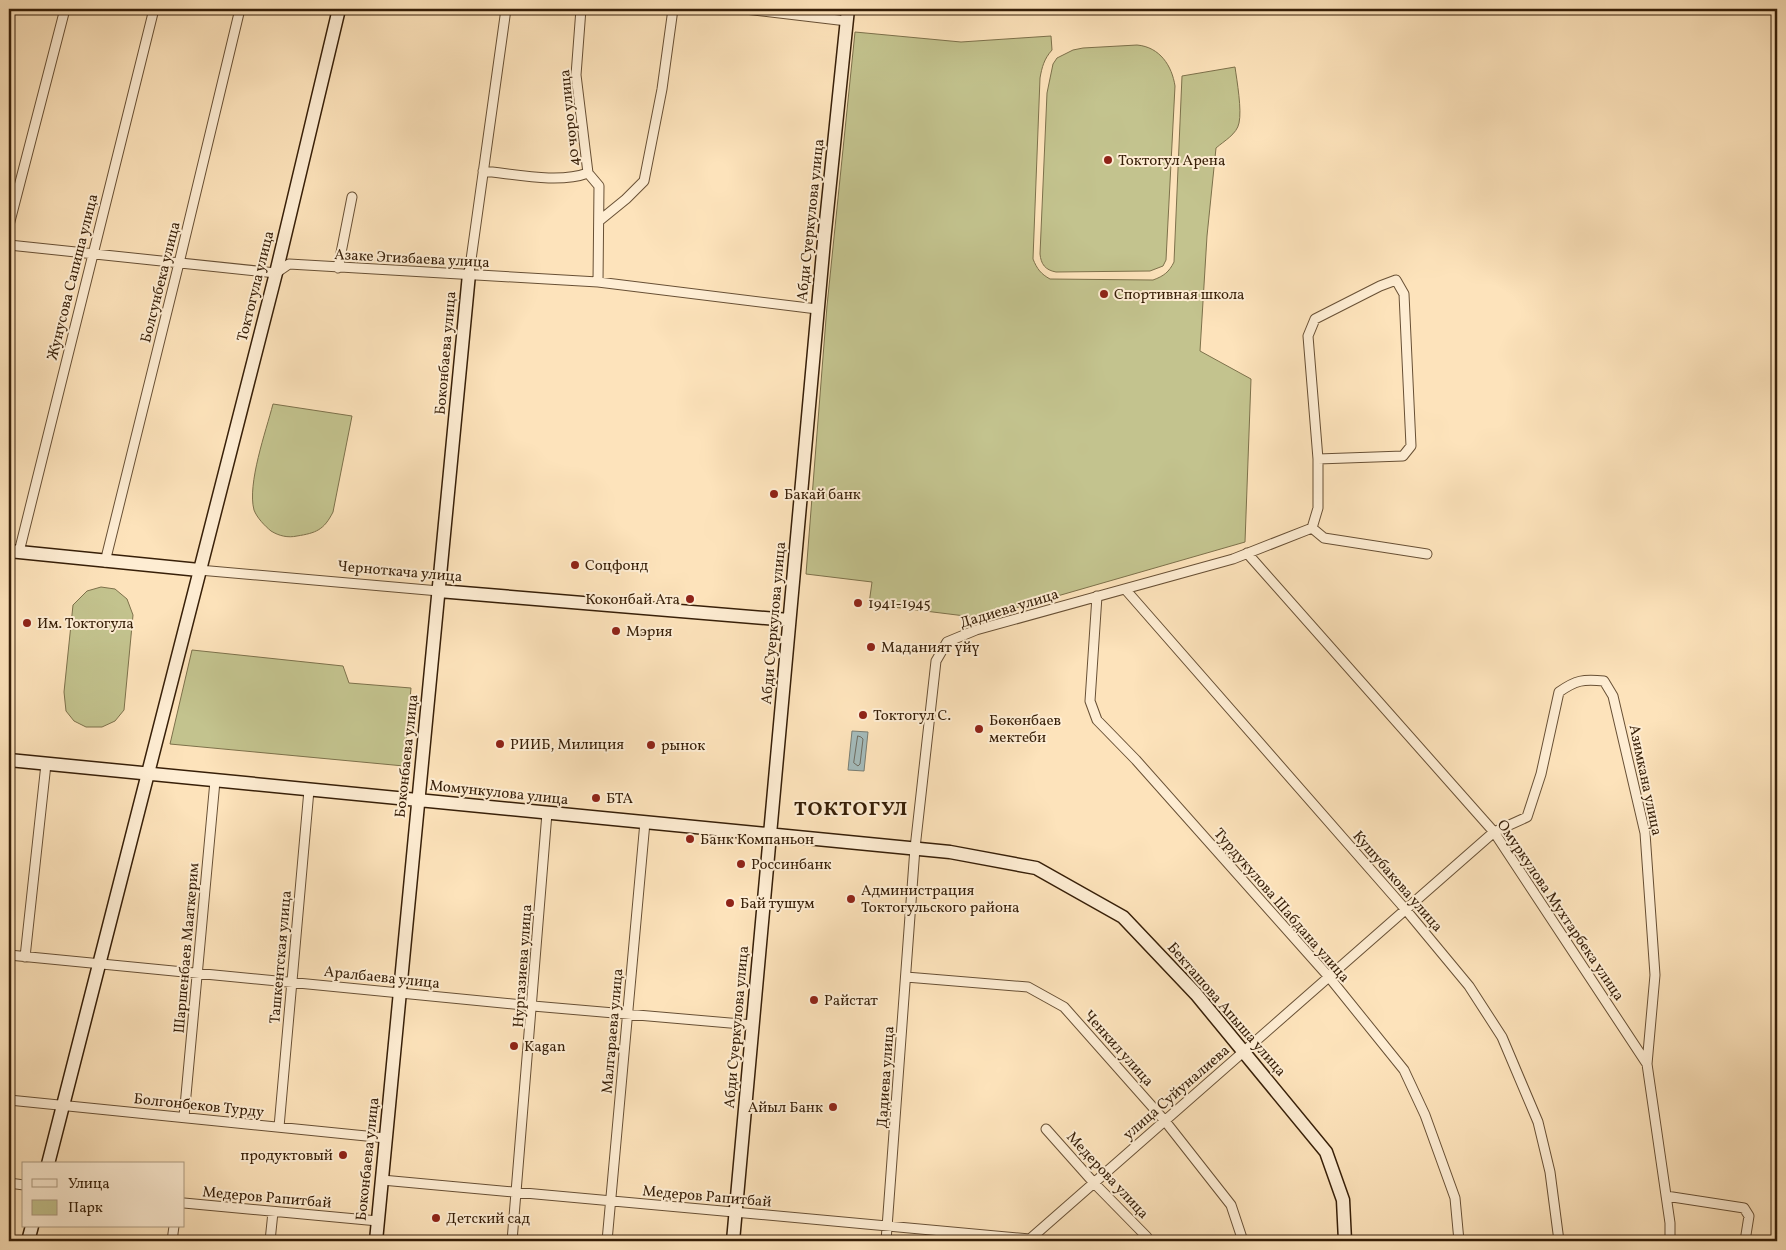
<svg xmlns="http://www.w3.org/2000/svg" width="1786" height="1250" viewBox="0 0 1786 1250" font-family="Vollkorn,serif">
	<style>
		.green { fill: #c3c38e; stroke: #7d714b }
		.water { fill: #a4bbbb; stroke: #787d73 }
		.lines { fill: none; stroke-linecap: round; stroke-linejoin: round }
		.shore { stroke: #6e6d62; stroke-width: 1 }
		.street-casing { stroke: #685035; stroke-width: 11 }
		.secondary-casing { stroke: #371f08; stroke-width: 15 }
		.street { stroke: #feedd3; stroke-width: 9 }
		.secondary { stroke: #feedd3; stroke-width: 12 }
		.poi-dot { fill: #8f2418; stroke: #feedd3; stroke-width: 2 }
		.labels { text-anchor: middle; stroke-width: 4; stroke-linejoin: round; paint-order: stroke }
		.street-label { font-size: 15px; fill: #371f08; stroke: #feedd3 }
		.poi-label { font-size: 15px; fill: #371f08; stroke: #feedd3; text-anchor: start }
		.district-label { font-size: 20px; font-weight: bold; letter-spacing: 1px; fill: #371f08; stroke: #feedd3 }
	</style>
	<rect width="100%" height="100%" fill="#fde3bb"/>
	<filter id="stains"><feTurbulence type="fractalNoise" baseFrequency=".004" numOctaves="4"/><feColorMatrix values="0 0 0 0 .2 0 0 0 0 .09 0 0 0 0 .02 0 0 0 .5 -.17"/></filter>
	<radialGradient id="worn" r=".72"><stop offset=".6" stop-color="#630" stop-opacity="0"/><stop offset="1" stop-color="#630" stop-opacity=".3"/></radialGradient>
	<path class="green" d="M855 32 961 42 1051 36 1052 50C1044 59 1042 67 1040 78L1033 259C1037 269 1041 274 1050 279L1153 280C1164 276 1169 272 1174 262L1182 76 1235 67C1237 81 1242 110 1239 123 1237 134 1224 141 1216 148L1207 236 1200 351 1251 379 1245 542 981 618 869 604 872 582 806 574 827 306Z
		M1137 45C1160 47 1172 66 1175 86L1166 260 1163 266 1150 271 1056 272C1045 270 1041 264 1040 254L1047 93 1053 64 1057 58 1073 50 1083 48Z
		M273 404 352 416 333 512C324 530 316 533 297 536 288 538 279 536 271 531 265 526 257 518 254 510 247 484 266 431 273 404Z
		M101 587 115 589 127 599 133 615 124 710 115 721 102 727H86L74 721 66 711 64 692 73 605 87 591Z
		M192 650 343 666 349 683 411 688 404 766 170 744Z"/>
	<path class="water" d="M852 731 868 732 864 771 848 770Z"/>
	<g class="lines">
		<path class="shore" d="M858 736 861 737 863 739 860 764 858 766 854 763Z"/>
		<defs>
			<path id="street" d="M581 9 576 75 588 173 599 186 598 282
				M745 9 847 21
				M483 171C515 174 558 184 588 173
				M599 221 626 199 644 181 662 89 673 9
				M9 225 65 9
				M9 245 276 273 289 264 598 282 817 309
				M338 268 352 197
				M469 274 506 9
				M1312 528 1318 508V459L1308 336 1315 319 1380 286 1396 280 1404 294 1411 446 1403 456 1318 459
				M1312 528 1324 538 1427 554
				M19 552 154 9
				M1247 553 1494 832 1647 1064 1670 1223V1241
				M105 562 179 263 240 9
				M199 570 439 591
				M1125 589 1406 910 1469 986 1502 1037 1538 1122 1550 1172 1559 1241
				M1097 596 1090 701 1097 720 1136 760 1329 977 1404 1070 1425 1115 1455 1198 1459 1241
				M9 955 533 1006 753 1025
				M25 957 46 764
				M906 977 1028 987 1064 1007 1165 1121 1231 1205 1243 1241
				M9 1100 386 1138
				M184 1117 215 781
				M279 1127 309 790
				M1046 1129 1094 1183 1147 1237 1148 1241
				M382 1180 1030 1239
				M9 1183 24 1185
				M1666 1196 1744 1208 1749 1216 1745 1241
				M184 1203 378 1221
				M1030 1239 1494 832 1527 817 1541 774 1559 692C1576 680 1583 679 1604 681L1613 696 1645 833 1655 975 1647 1064
				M172 1241 174 1226
				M270 1241 273 1212
				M512 1241 547 813
				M607 1241 645 822
				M886 1241 915 848 936 661 947 642 976 630 1233 559 1312 528"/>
			<path id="secondary" d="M9 551 199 570
				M439 591 789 620
				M9 760 950 852 1036 868 1123 917 1196 994 1326 1152 1343 1200 1345 1241
				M48 1164 276 273 339 9
				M28 1241 32 1226
				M376 1241 469 274
				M733 1241 824 241 848 9"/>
		</defs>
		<use href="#street" class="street-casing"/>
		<use href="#secondary" class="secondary-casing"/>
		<use href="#street" class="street"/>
		<use href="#secondary" class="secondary"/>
	</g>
	<g class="poi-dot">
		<circle cx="1108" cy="160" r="5"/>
		<circle cx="1104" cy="294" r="5"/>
		<circle cx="774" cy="494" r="5"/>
		<circle cx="575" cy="565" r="5"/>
		<circle cx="690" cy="599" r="5"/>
		<circle cx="858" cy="603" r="5"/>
		<circle cx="27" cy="623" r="5"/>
		<circle cx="616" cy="631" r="5"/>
		<circle cx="871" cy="647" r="5"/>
		<circle cx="863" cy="715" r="5"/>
		<circle cx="979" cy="729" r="5"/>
		<circle cx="500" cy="744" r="5"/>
		<circle cx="651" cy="745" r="5"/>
		<circle cx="596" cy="798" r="5"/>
		<circle cx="690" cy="839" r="5"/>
		<circle cx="741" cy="864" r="5"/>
		<circle cx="851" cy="899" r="5"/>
		<circle cx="730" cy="903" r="5"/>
		<circle cx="814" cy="1000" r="5"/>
		<circle cx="514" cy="1046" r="5"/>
		<circle cx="833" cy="1107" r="5"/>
		<circle cx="343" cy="1155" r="5"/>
		<circle cx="436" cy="1218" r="5"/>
	</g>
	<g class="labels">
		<g class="street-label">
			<text transform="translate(569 118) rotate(-96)" y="5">40 чоро улица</text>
			<text transform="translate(810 220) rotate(-84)" y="5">Абди Суеркулова улица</text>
			<text transform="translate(412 258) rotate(3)" y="5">Азаке Эгизбаева улица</text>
			<text transform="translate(72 277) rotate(-76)" y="5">Жунусова Сапиша улица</text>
			<text transform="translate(160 282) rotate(-76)" y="5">Болсунбека улица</text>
			<text transform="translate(255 286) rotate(-76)" y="5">Токтогула улица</text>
			<text transform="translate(445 353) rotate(-85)" y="5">Боконбаева улица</text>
			<text transform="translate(400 571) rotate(5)" y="5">Черноткача улица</text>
			<text transform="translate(1009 608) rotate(-17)" y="5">Дадиева улица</text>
			<text transform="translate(773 623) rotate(-85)" y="5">Абди Суеркулова улица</text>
			<text transform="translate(406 756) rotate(-84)" y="5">Боконбаева улица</text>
			<text transform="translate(1646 780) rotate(78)" y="5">Азимкана улица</text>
			<text transform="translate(499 792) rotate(6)" y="5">Момункулова улица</text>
			<text transform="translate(1398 881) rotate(49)" y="5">Кушубакова улица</text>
			<text transform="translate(1282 905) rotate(49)" y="5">Турдукулова Шабдана улица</text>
			<text transform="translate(1561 910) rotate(56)" y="5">Омуркулова Мухтарбека улица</text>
			<text transform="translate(186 948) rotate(-85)" y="5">Шаршенбаев Мааткерим</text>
			<text transform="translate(280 957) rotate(-85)" y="5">Ташкентская улица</text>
			<text transform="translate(522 966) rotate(-86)" y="5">Нургазиева улица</text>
			<text transform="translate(382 977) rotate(6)" y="5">Аралбаева улица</text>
			<text transform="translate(1227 1009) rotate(49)" y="5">Бекташова Апыша улица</text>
			<text transform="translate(736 1027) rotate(-85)" y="5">Абди Суеркулова улица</text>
			<text transform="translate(612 1031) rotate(-85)" y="5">Малгараева улица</text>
			<text transform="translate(1119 1048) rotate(48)" y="5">Ченкил улица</text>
			<text transform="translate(885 1077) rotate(-86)" y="5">Дадиева улица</text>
			<text transform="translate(1176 1092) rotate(-41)" y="5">улица Суйуналиева</text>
			<text transform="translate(199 1105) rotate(6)" y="5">Болгонбеков Турду</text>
			<text transform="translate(367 1159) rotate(-84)" y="5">Боконбаева улица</text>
			<text transform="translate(1108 1175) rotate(47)" y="5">Медерова улица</text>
			<text transform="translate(707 1196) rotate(5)" y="5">Медеров Рапитбай</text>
			<text transform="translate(267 1197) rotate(5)" y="5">Медеров Рапитбай</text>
		</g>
		<g class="poi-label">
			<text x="1118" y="165">Токтогул Арена</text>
			<text x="1114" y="299">Спортивная школа</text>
			<text x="784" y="499">Бакай банк</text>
			<text x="585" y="570">Соцфонд</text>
			<text x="680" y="604" text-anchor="end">Коконбай Ата</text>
			<text x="868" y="608">1941-1945</text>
			<text x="37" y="628">Им. Токтогула</text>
			<text x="626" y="636">Мэрия</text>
			<text x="881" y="652">Маданият үйү</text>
			<text x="873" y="720">Токтогул С.</text>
			<text x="989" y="725">Бөкөнбаев<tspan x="989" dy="17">мектеби</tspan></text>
			<text x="510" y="749">РИИБ, Милиция</text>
			<text x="661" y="750">рынок</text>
			<text x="606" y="803">БТА</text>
			<text x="700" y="844">Банк Компаньон</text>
			<text x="751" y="869">Россинбанк</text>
			<text x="861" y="895">Администрация<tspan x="861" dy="17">Токтогульского района</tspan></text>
			<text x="740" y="908">Бай тушум</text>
			<text x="824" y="1005">Райстат</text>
			<text x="524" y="1051">Kagan</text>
			<text x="823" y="1112" text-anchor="end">Айыл Банк</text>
			<text x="333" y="1160" text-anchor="end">продуктовый</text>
			<text x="446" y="1223">Детский сад</text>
		</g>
		<g class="district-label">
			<text x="851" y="815">ТОКТОГУЛ</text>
		</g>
	</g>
	<rect width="1786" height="1250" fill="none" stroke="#fde3bb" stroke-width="30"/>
	<rect x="10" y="10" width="1766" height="1230" fill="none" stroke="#371f08" stroke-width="2.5"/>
	<rect x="15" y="15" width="1756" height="1220" fill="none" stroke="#371f08"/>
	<rect x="22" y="1162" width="162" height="65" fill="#feedd3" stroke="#ae9b82"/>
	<rect x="32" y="1179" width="25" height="8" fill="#feedd3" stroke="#ae9b82"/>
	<text x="68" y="1188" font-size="15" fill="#371f08">Улица</text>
	<rect x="32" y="1200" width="25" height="15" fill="#c3c38e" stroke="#ae9b82"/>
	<text x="68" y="1212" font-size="15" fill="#371f08">Парк</text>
	<rect width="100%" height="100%" filter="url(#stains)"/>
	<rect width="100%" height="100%" fill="url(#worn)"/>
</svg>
